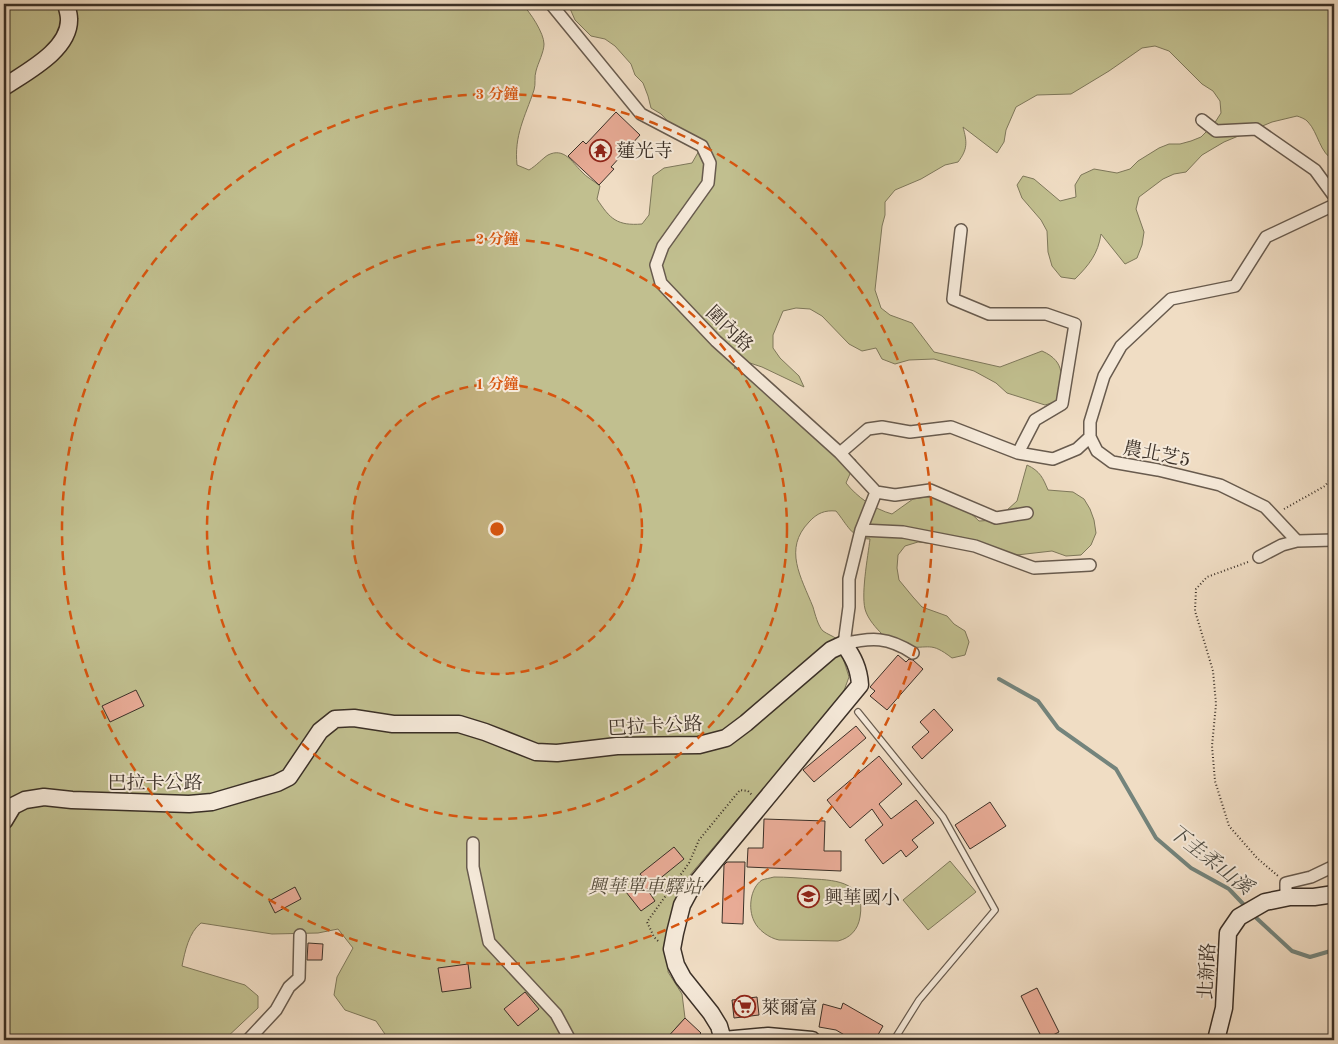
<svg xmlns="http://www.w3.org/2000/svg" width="1338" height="1044" viewBox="0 0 1338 1044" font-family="'Old Standard TT','Noto Serif TC',serif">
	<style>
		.green { fill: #c1bf8f; stroke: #7e785b }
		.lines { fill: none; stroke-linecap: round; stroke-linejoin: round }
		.stream { stroke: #74847c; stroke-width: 4 }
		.building { fill: #e8ab96; stroke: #3b3027 }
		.lane-casing { stroke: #685b4e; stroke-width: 8 }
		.street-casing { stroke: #685b4e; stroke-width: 14 }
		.secondary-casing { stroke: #3b3027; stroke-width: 19 }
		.path { stroke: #3b3027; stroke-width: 2; stroke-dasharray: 1 2.5; stroke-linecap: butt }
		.lane { stroke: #f5e9d9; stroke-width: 5.5 }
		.street { stroke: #f5e9d9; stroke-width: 11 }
		.secondary { stroke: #f5e9d9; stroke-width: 16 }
		.ring { fill: none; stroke: #d7550f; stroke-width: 2.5; stroke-dasharray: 9 6 }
		.labels { text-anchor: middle; stroke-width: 4; stroke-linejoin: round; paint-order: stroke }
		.poi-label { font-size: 19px; fill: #3b3027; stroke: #f5e9d9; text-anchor: start }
		.street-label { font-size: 19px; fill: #3b3027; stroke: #f5e9d9 }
		.park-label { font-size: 19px; font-style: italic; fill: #564d3c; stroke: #f5e9d9 }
		.water-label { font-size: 20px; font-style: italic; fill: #4e4c43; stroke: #f5e9d9 }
		.centre { fill: #d7550f; stroke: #f5e9d9; stroke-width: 2.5 }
		.ring-label { font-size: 15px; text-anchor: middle; font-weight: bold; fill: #d7550f; stroke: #f5e9d9; stroke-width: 4; stroke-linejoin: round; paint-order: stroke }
	</style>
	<rect width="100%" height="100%" fill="#f0ddc4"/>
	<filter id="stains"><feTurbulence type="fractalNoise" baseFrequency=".004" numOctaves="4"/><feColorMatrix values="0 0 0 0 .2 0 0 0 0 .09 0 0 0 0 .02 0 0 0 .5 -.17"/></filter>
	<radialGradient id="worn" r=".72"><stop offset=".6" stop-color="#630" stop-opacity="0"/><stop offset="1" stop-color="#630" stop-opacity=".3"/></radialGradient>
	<path class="green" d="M4 4H522C530 12 544 33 544 44 544 52 538 63 536 71 534 77 536 84 534 90 525 117 514 135 517 165L529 170C536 166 543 158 548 155 564 147 572 162 581 171 586 177 594 181 600 186L597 199C610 219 617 226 642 224L649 215 653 176 664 168 692 163 700 149 680 134 661 114 651 108 648 96 643 83 635 75 631 64 615 46 605 39 591 36 575 20 568 4H1011L1015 7 1022 4H1334V160C1320 154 1318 132 1308 122 1306 119 1300 117 1297 116L1272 122 1224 142 1202 155 1186 172 1174 174 1163 179 1139 197 1136 209 1144 232 1142 245 1137 258 1125 264 1101 234C1098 254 1089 265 1075 279L1061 277 1052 266 1048 252 1047 231 1041 220 1022 198 1017 185 1023 176 1034 179 1060 201 1076 197 1075 185 1081 175 1094 169 1117 173 1130 169 1138 161 1159 148 1169 144H1180L1191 141 1201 137 1214 124 1221 113 1220 101 1213 91 1202 84 1169 51 1155 46 1142 48 1109 71 1071 94 1037 95 1016 107 1006 130 1004 142 997 153 963 127C967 142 968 149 958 162L945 165 921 179 895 190 885 202V215L882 226 875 290 881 308 890 315 912 323 934 352 1000 367 1042 351C1067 362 1062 379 1058 401L1045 405 1007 393 996 383 974 371 934 359 909 360 895 364 882 359 876 348 862 351 849 344 822 316 810 309 796 308 783 311 773 335V348L780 358 799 376 804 387 762 367 744 361 734 368 745 373 824 447 846 454 856 460 846 483C857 497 874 509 892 514L913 499 926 497H940L964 507 979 521 996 520 1017 501 1027 465C1040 471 1043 478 1048 490L1073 492 1084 499 1090 509 1094 520 1096 533 1091 545 1081 555 1066 556 1052 551 1008 556 961 537 947 538 935 544 918 542 905 546 898 555 897 568 899 580 913 597 922 607 947 616 954 624 965 631 969 642 965 655 952 658C930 641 930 649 905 647 896 646 889 640 882 634 876 628 869 620 866 612 860 598 868 556 870 539 852 539 847 524 836 511 825 510 817 513 809 522 783 549 801 577 813 607 815 614 818 626 823 631 827 634 833 636 837 639L849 677 842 696 684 882 672 913 665 957 669 958 668 972 682 994 685 1018 665 1040H389L376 1021 345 1010 334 995 337 977 353 948 338 929 318 933 272 934 201 923C189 932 185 951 182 966L245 985 258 996V1008L224 1040H4Z
		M950 861 976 892 928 930 903 900Z
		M774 877C787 877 799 878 812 879 838 880 866 883 860 917 858 930 850 938 838 941L779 940C769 938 758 930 754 921 748 909 750 888 762 880 765 879 770 878 774 877Z"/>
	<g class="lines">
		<path class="stream" d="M999 679 1038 701 1058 728 1116 769 1156 838 1191 868 1229 889 1247 908
			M1252 914 1292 951 1310 957 1334 950"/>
	</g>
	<path class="building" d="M616 112 640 135 611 167 614 169 599 185 568 156 583 141 586 144Z
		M898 655 906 662 909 659 913 660 923 669 887 710 870 696 875 691 870 687Z
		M136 690 144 706 110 722 102 706Z
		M934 709 953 730 922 759 912 747 929 732 920 722Z
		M856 726 866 738 814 782 803 770Z
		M879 756 902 784 879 804 891 819 916 800 934 823 912 840 918 847 906 857 901 850 883 864 865 840 883 825 872 809 850 828 827 800Z
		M990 802 1006 826 970 849 955 825Z
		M764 819 825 821 824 851H841V871L747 867 748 848H763Z
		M674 847 684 859 647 889 655 901 641 911 626 892 643 878 640 874Z
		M727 862H745L743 924 722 923 724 865Z
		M295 887 301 899 275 913 269 901Z
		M308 943 323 944 322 960H307Z
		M468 964 471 988 442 992 438 968Z
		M1037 988 1059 1032 1043 1040 1021 996Z
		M525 992 539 1009 518 1026 504 1009Z
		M757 997 759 1015 734 1018 732 1000Z
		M843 1003 883 1026 875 1040H853L836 1030 819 1027 823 1004 841 1009Z
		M685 1018 701 1033 694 1040H665Z"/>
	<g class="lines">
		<defs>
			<path id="lane" d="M858 712 943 817 995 910 919 1000 894 1040"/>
			<path id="street" d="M551 4 641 114 702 146 710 163 708 183 663 246 656 265 661 283 716 341 840 453 876 492 861 530 849 579V607L844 644C872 637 888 637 913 653
				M1202 120 1216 131 1256 129 1315 170 1334 196
				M961 230 953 299 989 314H1046L1075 324 1062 404 1035 420 1018 453
				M840 453 868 429 882 427 910 432 951 427 1018 453 1053 459 1077 449 1090 437
				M876 492 895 495 930 490 996 518 1027 513
				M861 530 903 532 975 546 1034 568 1090 565
				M1297 541 1265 507 1220 485 1158 470 1112 462 1097 451 1090 437V422L1104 376 1121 346 1171 299 1235 286 1266 237 1334 205
				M1259 557 1282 545 1297 541 1334 540
				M473 843V867L489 942 556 1014 570 1040
				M1286 898V883L1311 877 1334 866
				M248 1040 276 1010 289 987 299 978 300 935"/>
			<path id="secondary" d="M4 87C26 72 70 50 69 19 69 14 67 8 66 4
				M4 821 13 806 25 800 44 797 72 800 189 804 212 802 277 783 289 777 320 731 335 719 354 718 393 724H459L485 732 536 752 557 753 617 746 699 745 726 738 746 723 831 650 844 644C853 657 859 668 860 685L689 892 682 905 675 933 672 949 676 965 683 978 711 1013 719 1026 723 1040
				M723 1040 768 1036 812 1040
				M1216 1040 1224 1008 1228 933 1239 917 1265 902 1290 897H1314L1334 894"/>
		</defs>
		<use href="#lane" class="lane-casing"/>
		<use href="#street" class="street-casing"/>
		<use href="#secondary" class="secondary-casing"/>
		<path class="path" d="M1284 509 1325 486 1334 474
			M1248 562 1207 577 1196 589 1195 611 1213 671 1216 704 1212 746 1215 781 1229 826 1257 858 1278 876
			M658 941 654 937 647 922 689 863 699 840 740 790 748 791 752 795"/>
		<use href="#lane" class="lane"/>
		<use href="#street" class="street"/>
		<use href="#secondary" class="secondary"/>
	</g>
	<circle cx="497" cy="529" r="145" fill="#d7550f" fill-opacity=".12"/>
	<g class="ring">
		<circle cx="497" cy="529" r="145"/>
		<circle cx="497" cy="529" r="290"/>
		<circle cx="497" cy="529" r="435"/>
	</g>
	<defs>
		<symbol id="temple-ring" viewBox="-11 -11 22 22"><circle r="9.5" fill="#f5e9d9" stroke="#8f2418" stroke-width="1.5"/><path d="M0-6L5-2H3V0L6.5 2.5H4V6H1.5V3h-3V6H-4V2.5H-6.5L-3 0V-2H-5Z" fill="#8f2418"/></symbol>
		<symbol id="school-ring" viewBox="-11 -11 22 22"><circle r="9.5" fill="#f5e9d9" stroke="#8f2418" stroke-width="1.5"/><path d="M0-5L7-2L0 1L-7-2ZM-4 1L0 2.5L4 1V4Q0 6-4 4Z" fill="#8f2418"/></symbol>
		<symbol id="supermarket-ring" viewBox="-11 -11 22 22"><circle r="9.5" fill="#f5e9d9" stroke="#8f2418" stroke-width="1.5"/><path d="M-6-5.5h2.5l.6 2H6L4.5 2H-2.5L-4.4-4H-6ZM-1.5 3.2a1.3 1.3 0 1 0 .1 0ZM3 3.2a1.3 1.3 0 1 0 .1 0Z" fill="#8f2418"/></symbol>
	</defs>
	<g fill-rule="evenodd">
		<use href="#temple-ring" x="588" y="138" width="25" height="25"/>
		<use href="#school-ring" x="796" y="884" width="25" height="25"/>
		<use href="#supermarket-ring" x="732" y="994" width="25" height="25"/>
	</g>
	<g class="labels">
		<g class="poi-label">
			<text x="616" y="157">蓮光寺</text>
			<text x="824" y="904">興華國小</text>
			<text x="761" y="1014">萊爾富</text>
		</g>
		<g class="street-label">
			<text transform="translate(730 328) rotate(44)" y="7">圍內路</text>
			<text transform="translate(1157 453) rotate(11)" y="7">農北芝5</text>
			<text transform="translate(655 725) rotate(-3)" y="7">巴拉卡公路</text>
			<text x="155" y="789">巴拉卡公路</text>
			<text transform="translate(1206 971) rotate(-87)" y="7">北新路</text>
		</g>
		<g class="park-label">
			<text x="645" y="893">興華單車驛站</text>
		</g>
		<g class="water-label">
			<text transform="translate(1211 859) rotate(38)" y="7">下圭柔山溪</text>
		</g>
	</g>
	<circle cx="497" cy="529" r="8" class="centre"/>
	<g class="ring-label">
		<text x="497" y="99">3 分鐘</text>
		<text x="497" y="244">2 分鐘</text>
		<text x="497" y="389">1 分鐘</text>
	</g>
	<rect width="1338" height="1044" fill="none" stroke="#f0ddc4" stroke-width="20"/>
	<rect x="5" y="5" width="1328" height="1034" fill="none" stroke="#3b3027" stroke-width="2.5"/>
	<rect x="10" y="10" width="1318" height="1024" fill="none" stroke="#3b3027"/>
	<rect width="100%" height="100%" filter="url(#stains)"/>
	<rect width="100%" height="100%" fill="url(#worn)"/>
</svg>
